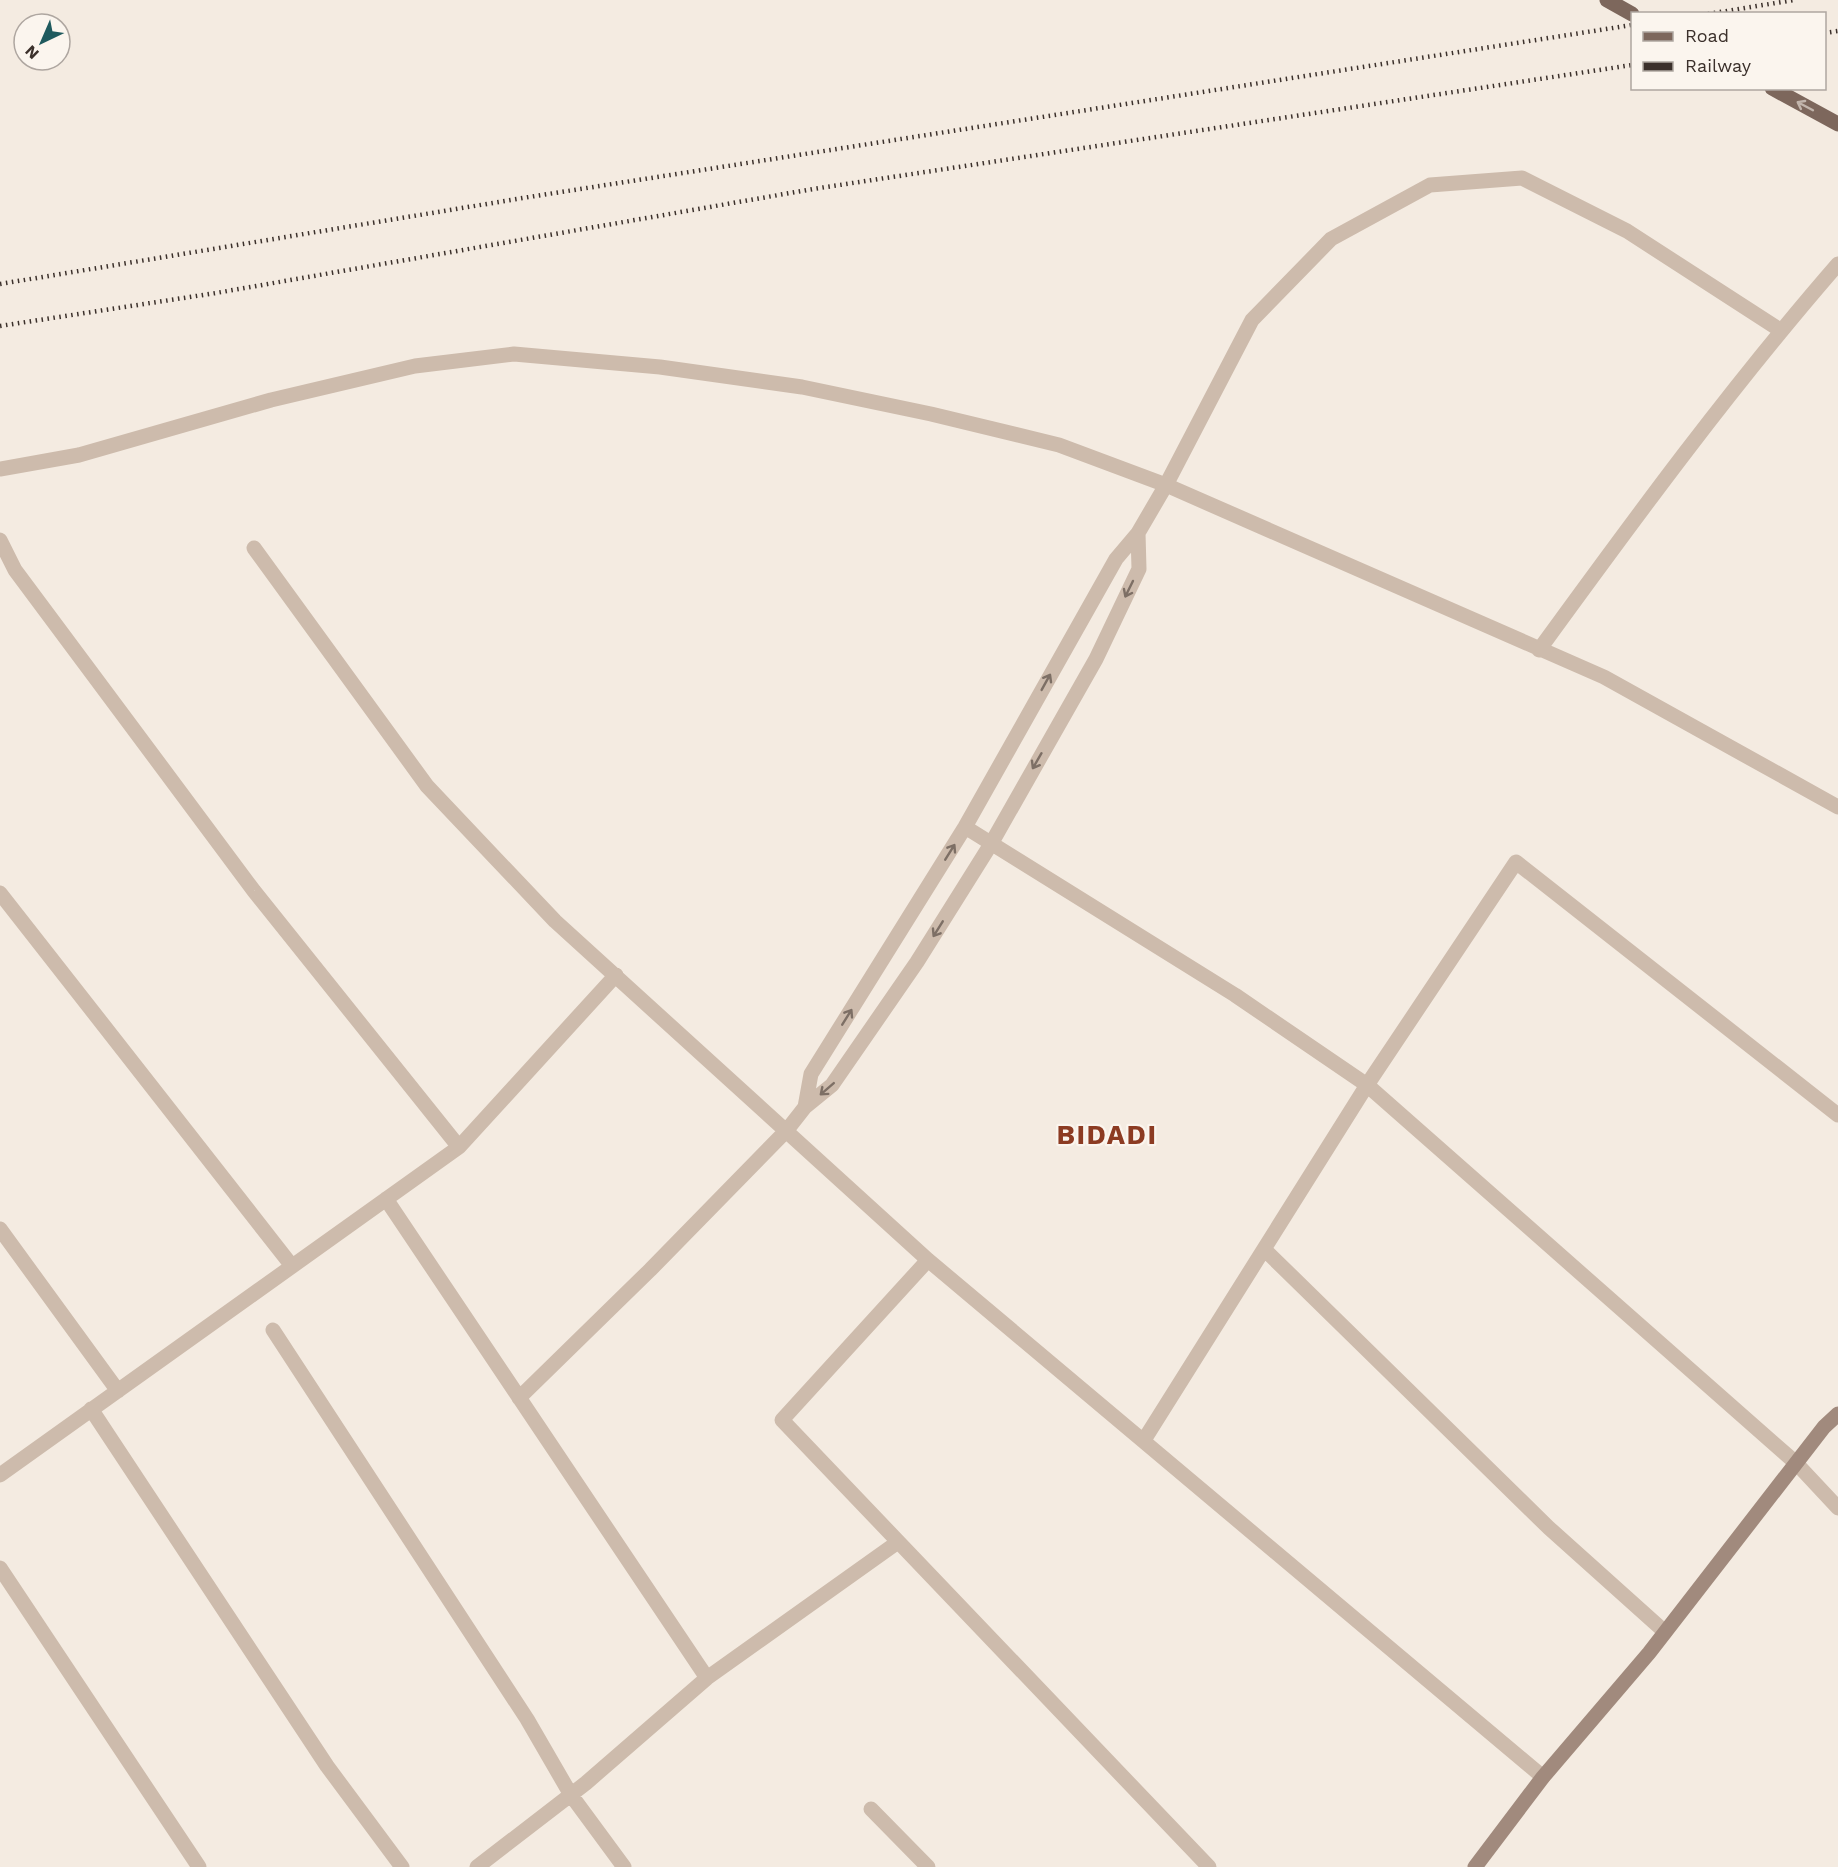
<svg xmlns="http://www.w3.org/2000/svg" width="1838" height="1867" viewBox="0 0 1838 1867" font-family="'Work Sans',sans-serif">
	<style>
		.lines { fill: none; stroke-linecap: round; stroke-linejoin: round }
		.street { stroke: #cdbbac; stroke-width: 15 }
		.secondary { stroke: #a18a7d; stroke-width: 15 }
		.primary { stroke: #7d675c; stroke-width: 15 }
		.rail { stroke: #3b302b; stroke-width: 4.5; stroke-dasharray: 1.5 4.5; stroke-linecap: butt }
		.oneway { stroke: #c2b5ac }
		.oneway2 { stroke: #7d6f65 }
		.labels { text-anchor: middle; stroke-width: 4.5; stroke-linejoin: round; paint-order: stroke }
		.district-label { font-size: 27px; font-weight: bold; letter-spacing: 1.5px; fill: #8c3b22; stroke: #fbf5ee }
	</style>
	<rect width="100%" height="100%" fill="#f4ebe1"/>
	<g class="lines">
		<path class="street" d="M0 469 79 455 271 400 415 366 514 354 660 367 802 387 931 414 1059 445 1166 485 1604 677 1838 807
			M0 540 15 570 254 891 459 1147
			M254 548 427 786 555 921 928 1260 1543 1777
			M1539 650C1635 518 1731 387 1838 264
			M965 827 1235 995 1367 1085 1796 1463 1838 1508
			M0 893 292 1266
			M805 1107 811 1074 965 827 1116 559 1138 533 1166 485 1252 320 1331 239 1430 185 1522 178 1627 231 1780 330
			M386 1199 707 1678
			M0 1229 118 1391
			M1265 1250 1549 1528 1665 1632
			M928 1260 782 1420 1209 1867
			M273 1330 527 1719 571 1795 624 1867
			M519 1398 650 1270 787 1130 805 1107 832 1085 917 962 991 844 1096 659 1139 569 1138 533
			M91 1409 327 1766 402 1867
			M1144 1440 1367 1085 1516 862 1838 1115
			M0 1475 459 1147 616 975
			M0 1568 199 1867
			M871 1809 928 1867
			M477 1867 586 1783 707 1678 898 1542"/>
		<path class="secondary" d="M1475 1867 1543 1777 1649 1653 1824 1427 1838 1414"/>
		<path class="primary" d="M1607 0 1632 14
			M1772 88 1838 124"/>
		<path class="rail" d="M1708 14 1794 0
			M1824 33 1838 31
			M0 284 529 197 1632 25
			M0 326 216 293 813 189 1632 65"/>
	</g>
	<defs><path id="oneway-shaft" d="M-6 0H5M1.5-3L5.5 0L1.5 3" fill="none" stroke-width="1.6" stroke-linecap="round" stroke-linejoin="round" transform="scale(1.5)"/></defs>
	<use class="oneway" href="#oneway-shaft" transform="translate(1805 106) rotate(-152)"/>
	<g class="oneway2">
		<use href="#oneway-shaft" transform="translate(1129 589) rotate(116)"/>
		<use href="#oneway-shaft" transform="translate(1046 682) rotate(-61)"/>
		<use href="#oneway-shaft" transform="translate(1037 761) rotate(120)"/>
		<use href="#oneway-shaft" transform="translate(950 852) rotate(-58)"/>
		<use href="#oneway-shaft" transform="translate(938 929) rotate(122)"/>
		<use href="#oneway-shaft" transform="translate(847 1017) rotate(-58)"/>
		<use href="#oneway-shaft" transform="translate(827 1089) rotate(139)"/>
	</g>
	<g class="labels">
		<g class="district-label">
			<text x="1107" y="1144">BIDADI</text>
		</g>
	</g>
	<rect x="1631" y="12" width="195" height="78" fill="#fbf5ee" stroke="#aea6a0" stroke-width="1.5"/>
	<rect x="1643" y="32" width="30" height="9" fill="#7d675c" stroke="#aea6a0" stroke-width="1.5"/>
	<text x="1685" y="42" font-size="18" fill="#3b302b">Road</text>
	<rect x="1643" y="62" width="30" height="9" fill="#3b302b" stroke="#aea6a0" stroke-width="1.5"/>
	<text x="1685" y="72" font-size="18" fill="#3b302b">Railway</text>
	<g transform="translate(42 42) rotate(224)"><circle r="28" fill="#fbf5ee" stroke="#aea6a0" stroke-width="1.5"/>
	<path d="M0-4.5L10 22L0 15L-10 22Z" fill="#1f5a5e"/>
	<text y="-9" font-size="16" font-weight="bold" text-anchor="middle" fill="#3b302b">N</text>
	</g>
</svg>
